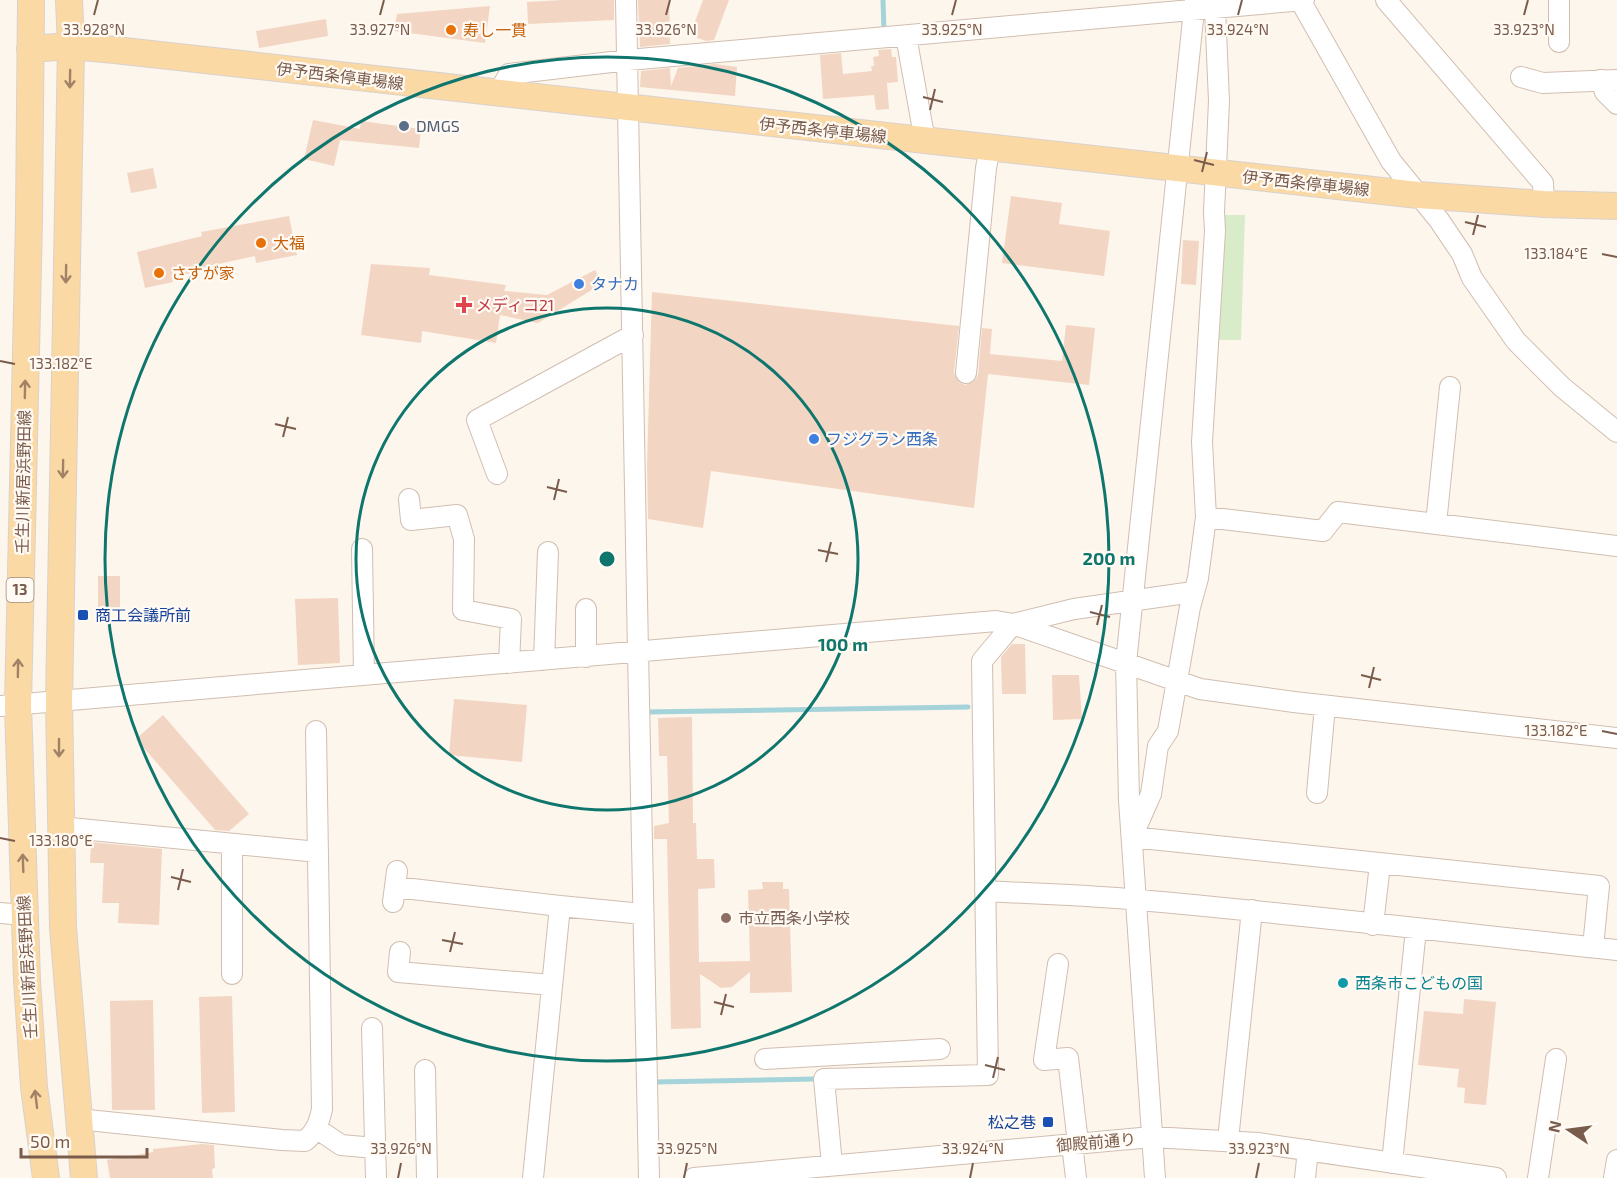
<svg xmlns="http://www.w3.org/2000/svg" width="1617" height="1178" viewBox="0 0 1617 1178" font-family="'Exo 2','Noto Sans JP',sans-serif">
	<style>
		.green { fill: #d8ecc9 }
		.lines { fill: none; stroke-linecap: round; stroke-linejoin: round }
		.stream { stroke: #a5d3da; stroke-width: 5 }
		.building { fill: #f3d5c3 }
		.minor-casing { stroke: #d1beb0; stroke-width: 22 }
		.major-casing { stroke: #dad1cd; stroke-width: 28 }
		.minor { stroke: #fff; stroke-width: 20 }
		.major { stroke: #fbd9a5; stroke-width: 26 }
		.oneway { stroke: #a18267 }
		.ticks { fill: none; stroke: #7a5c4d; stroke-width: 2 }
		.ring { fill: none; stroke: #0f766e; stroke-width: 3 }
		.food-dot { fill: #e8710a; stroke: #fffaf3; stroke-width: 2 }
		.service-dot { fill: #5c6f8a; stroke: #fffaf3; stroke-width: 2 }
		.shop-dot { fill: #3f7fe0; stroke: #fffaf3; stroke-width: 2 }
		.health-dot { fill: #e0444e; stroke: #fffaf3; stroke-width: 2 }
		.transit-dot { fill: #1a4fb4; stroke: #fffaf3; stroke-width: 2 }
		.education-dot { fill: #8d6e63; stroke: #fffaf3; stroke-width: 2 }
		.culture-dot { fill: #0f9aa8; stroke: #fffaf3; stroke-width: 2 }
		.labels { text-anchor: middle; stroke-width: 4.5; stroke-linejoin: round; paint-order: stroke }
		.shield { fill: #fffaf3; stroke: #a28b7f; stroke-width: 1.5 }
		.shield-label { font-size: 15px; font-weight: bold; fill: #7a5c4d }
		.food-label { font-size: 16px; fill: #c56008; stroke: #fffaf3; text-anchor: start }
		.street-label { font-size: 16px; fill: #7a5c4d; stroke: #fffaf3 }
		.service-label { font-size: 16px; fill: #4e5e75; stroke: #fffaf3; text-anchor: start }
		.shop-label { font-size: 16px; fill: #366cbe; stroke: #fffaf3; text-anchor: start }
		.health-label { font-size: 16px; fill: #be3a42; stroke: #fffaf3; text-anchor: start }
		.transit-label { font-size: 16px; fill: #164399; stroke: #fffaf3; text-anchor: start }
		.education-label { font-size: 16px; fill: #785e54; stroke: #fffaf3; text-anchor: start }
		.culture-label { font-size: 16px; fill: #0d838f; stroke: #fffaf3; text-anchor: start }
		.ticks-label { font-size: 15px; text-anchor: middle; fill: #7a5c4d; stroke: #fffaf3; stroke-width: 4.5; stroke-linejoin: round; paint-order: stroke }
		.centre { fill: #0f766e; stroke: #fffaf3; stroke-width: 3 }
		.ring-label { font-size: 18px; text-anchor: middle; font-weight: bold; fill: #0f766e; stroke: #fffaf3; stroke-width: 4.5; stroke-linejoin: round; paint-order: stroke }
	</style>
	<rect width="100%" height="100%" fill="#fdf6ec"/>
	<path class="green" d="M1217 215H1245L1241 340H1212Z"/>
	<g class="lines">
		<path class="stream" d="M883 0 884 32
			M646 715V712L968 707
			M654 1079V1082L814 1079"/>
	</g>
	<path class="building" d="M562 0H614V20L528 24 527 2Z
		M638 0H669L670 44 640 47Z
		M703 0H729L714 40 706 41 690 35Z
		M490 6 485 43 394 31 397 14Z
		M326 19 328 36 259 48 256 31Z
		M891 49 892 57H896L898 82 887 83 889 109 876 110 874 95 823 99 820 55 841 53 843 74 872 71 871 66H874L873 57 879 56 878 50Z
		M715 64 737 67 735 96 640 87 641 71 670 68 671 86 678 68Z
		M313 120 360 129 361 121 421 129 419 148 340 140 334 166 304 159Z
		M153 168 157 188 131 193 127 173Z
		M1011 196 1062 203 1059 224 1110 231 1104 276 1002 263Z
		M289 216 297 255 256 263 255 256 191 270 192 273 172 277 173 282 145 288 137 252 202 236 201 232Z
		M1183 240 1199 241 1196 285 1181 284Z
		M371 264 430 268 429 275 506 285 504 291 547 295 595 270 603 283 538 323 500 315 496 343 422 331 421 343 361 335Z
		M652 292 959 326 954 372 959 382 965 385 975 380 978 375 982 328 992 329 990 354 1062 361 1066 325 1095 328 1089 385 988 374 974 508 711 471 703 528 648 519 647 465Z
		M98 576H120V610L98 609Z
		M338 598 340 663 298 665 295 599Z
		M1012 644H1025L1026 694H1002L1001 657Z
		M1052 675H1079L1082 719 1053 720Z
		M454 699 527 705 522 762 449 755Z
		M163 715 249 814 229 831 215 830 136 739Z
		M692 717 693 823H696L697 859H714L715 888 698 889 699 962 750 961 748 890 763 889 762 882H783V889H789L792 992 750 993V972L732 987 721 988 700 974 701 1028 671 1029 667 839H654V826L669 823 667 756H659L658 718Z
		M91 842 162 849 159 925 118 923 119 903H102L104 863H90Z
		M232 996 235 1112 202 1113 199 997Z
		M1464 999 1496 1002 1486 1105 1464 1103 1465 1088 1457 1087 1459 1069 1418 1065 1424 1011 1463 1014Z
		M153 1000 155 1110H112L110 1001Z
		M202 1144 214 1145 215 1168 212 1169 213 1178H110L107 1160 153 1152V1149Z"/>
	<g class="lines">
		<defs>
			<path id="minor" d="M626 0 638 652 649 1178
				M1300 0 1391 161 1439 220 1462 254 1472 278 1516 341 1562 387 1617 432
				M1386 0 1543 183 1544 204
				M1215 8 1219 101 1214 212 1215 231 1202 442 1206 517 1198 578 1190 607 1168 731 1158 746 1151 794 1132 837 1599 886 1593 947
				M906 36 925 141
				M1559 42V0
				M1521 77 1543 83 1617 80
				M1601 80 1605 92 1617 104
				M498 94 509 74 628 60 1304 0
				M966 373 986 168 990 148
				M497 474 477 420 633 335
				M409 499 411 520 457 515 464 539 463 610 511 619 509 663
				M1206 517 1323 531 1338 512 1617 546
				M1436 524 1450 387
				M362 549 364 675
				M586 657V609
				M544 660 548 552
				M0 706 996 621 1013 624 1200 689 1294 702 1617 738
				M1317 793 1325 706
				M60 827 318 852
				M395 887 560 906
				M985 891C1036 894 1088 895 1139 900 1299 914 1458 933 1617 950
				M393 902 397 871
				M0 913 24 915
				M1373 925 1380 864
				M400 952 398 972 552 985
				M1058 964 1044 1060 1068 1058 1078 1143
				M232 974V844
				M372 1028 376 1178
				M765 1059 940 1049
				M425 1070 427 1178
				M78 1119 282 1140 305 1141C316 1132 319 1123 322 1109L316 731
				M316 1128 341 1145 375 1148
				M1228 1140 1252 910
				M1072 1144 1076 1178
				M1392 1163 1416 929
				M832 1165 824 1079 988 1075 982 661 1013 624 1074 609 1193 592
				M533 1178 560 906 643 914
				M694 1178 1152 1137 1258 1143 1496 1178
				M1155 1178 1129 800 1126 663 1195 0
				M1305 1178 1308 1150
				M1538 1178 1556 1059
				M1614 1178 1617 1160"/>
			<path id="major" d="M31 0 29 220 18 705 27 980 34 1087 46 1178
				M69 0 71 46 59 702 63 928 84 1178
				M30 49 71 46 115 50 1418 195 1544 204 1617 206"/>
		</defs>
		<use href="#minor" class="minor-casing"/>
		<use href="#major" class="major-casing"/>
		<use href="#minor" class="minor"/>
		<use href="#major" class="major"/>
	</g>
	<defs><path id="oneway-shaft" d="M-6 0H5M1.5-3L5.5 0L1.5 3" fill="none" stroke-width="1.6" stroke-linecap="round" stroke-linejoin="round" transform="scale(1.5)"/></defs>
	<g class="oneway">
		<use href="#oneway-shaft" transform="translate(70 79) rotate(91)"/>
		<use href="#oneway-shaft" transform="translate(66 274) rotate(91)"/>
		<use href="#oneway-shaft" transform="translate(25 389) rotate(-89)"/>
		<use href="#oneway-shaft" transform="translate(63 469) rotate(91)"/>
		<use href="#oneway-shaft" transform="translate(18 668) rotate(-89)"/>
		<use href="#oneway-shaft" transform="translate(59 748) rotate(90)"/>
		<use href="#oneway-shaft" transform="translate(23 863) rotate(-92)"/>
		<use href="#oneway-shaft" transform="translate(36 1099) rotate(-97)"/>
	</g>
	<path class="ticks" d="M94 15 98 0M380 15 384 0M666 15 670 0M952 15 956 0M1238 15 1242 0M1524 15 1528 0M923 97 943 102M930 110 935 89M1194 160 1214 165M1202 172 1207 152M1465 222 1486 227M1473 235 1478 215M1602 254 1617 257M0 361 15 364M275 424 296 429M283 437 288 417M547 487 567 492M554 500 559 479M818 550 838 554M826 562 831 542M1090 612 1110 617M1097 625 1102 605M1361 675 1381 680M1369 688 1374 667M1602 731 1617 734M0 838 15 841M171 877 191 882M178 890 183 869M442 940 463 944M450 952 455 932M714 1002 734 1007M721 1015 726 994M985 1065 1005 1070M993 1078 998 1057M398 1178 401 1163M684 1178 687 1163M970 1178 973 1163M1256 1178 1259 1163"/>
	<g class="ring">
		<circle cx="607" cy="559" r="251"/>
		<circle cx="607" cy="559" r="502"/>
	</g>
	<g class="food-dot">
		<circle cx="451" cy="30" r="6"/>
		<circle cx="261" cy="243" r="6"/>
		<circle cx="159" cy="273" r="6"/>
	</g>
	<circle class="service-dot" cx="404" cy="126" r="6"/>
	<g class="shop-dot">
		<circle cx="579" cy="284" r="6"/>
		<circle cx="814" cy="439" r="6"/>
	</g>
	<path class="health-dot" d="M461 296h6v6h6v6h-6v6h-6v-6h-6v-6h6z"/>
	<g class="transit-dot">
		<rect x="77" y="609" width="12" height="12" rx="3"/>
		<rect x="1042" y="1116" width="12" height="12" rx="3"/>
	</g>
	<circle class="education-dot" cx="726" cy="918" r="6"/>
	<circle class="culture-dot" cx="1343" cy="983" r="6"/>
	<g class="labels">
		<rect class="shield" x="6.5" y="578" width="27" height="24" rx="4.5"/>
		<g class="shield-label">
			<text x="20" y="595">13</text>
		</g>
		<g class="food-label">
			<text x="463" y="36">寿し一貫</text>
			<text x="273" y="249">大福</text>
			<text x="171" y="279">さすが家</text>
		</g>
		<g class="street-label">
			<text transform="translate(340 76) rotate(7)" y="6">伊予西条停車場線</text>
			<text transform="translate(823 130) rotate(6)" y="6">伊予西条停車場線</text>
			<text transform="translate(1306 183) rotate(6)" y="6">伊予西条停車場線</text>
			<text transform="translate(23 482) rotate(-89)" y="6">壬生川新居浜野田線</text>
			<text transform="translate(27 967) rotate(-93)" y="6">壬生川新居浜野田線</text>
			<text transform="translate(1096 1142) rotate(-5)" y="6">御殿前通り</text>
		</g>
		<g class="service-label">
			<text x="416" y="132">DMGS</text>
		</g>
		<g class="shop-label">
			<text x="591" y="290">タナカ</text>
			<text x="826" y="445">フジグラン西条</text>
		</g>
		<g class="health-label">
			<text x="476" y="311">メディコ21</text>
		</g>
		<g class="transit-label">
			<text x="95" y="621">商工会議所前</text>
			<text x="1036" y="1128" text-anchor="end">松之巷</text>
		</g>
		<g class="education-label">
			<text x="738" y="924">市立西条小学校</text>
		</g>
		<g class="culture-label">
			<text x="1355" y="989">西条市こどもの国</text>
		</g>
	</g>
	<g class="ticks-label">
		<text x="94" y="35">33.928°N</text>
		<text x="380" y="35">33.927°N</text>
		<text x="666" y="35">33.926°N</text>
		<text x="952" y="35">33.925°N</text>
		<text x="1238" y="35">33.924°N</text>
		<text x="1524" y="35">33.923°N</text>
		<text x="1556" y="259">133.184°E</text>
		<text x="61" y="369">133.182°E</text>
		<text x="1556" y="736">133.182°E</text>
		<text x="61" y="846">133.180°E</text>
		<text x="401" y="1154">33.926°N</text>
		<text x="687" y="1154">33.925°N</text>
		<text x="973" y="1154">33.924°N</text>
		<text x="1259" y="1154">33.923°N</text>
	</g>
	<circle cx="607" cy="559" r="9" class="centre"/>
	<g class="ring-label">
		<text x="1109" y="565">200 m</text>
		<text x="843" y="651">100 m</text>
	</g>
	<g transform="translate(1569 1130) rotate(283)" stroke="#fffaf3" stroke-width="4.5" paint-order="stroke">
	<path d="M0-4.5L10 22L0 15L-10 22Z" fill="#7a5c4d"/>
	<text y="-9" font-size="16" font-weight="bold" text-anchor="middle" fill="#7a5c4d">N</text>
	</g>
	<path d="M21 1148v9h126v-9" fill="none" stroke="#7a5c4d" stroke-width="3"/>
	<text x="30" y="1148" font-size="18" fill="#7a5c4d" stroke="#fffaf3" stroke-width="4.5" paint-order="stroke">50 m</text>
</svg>
